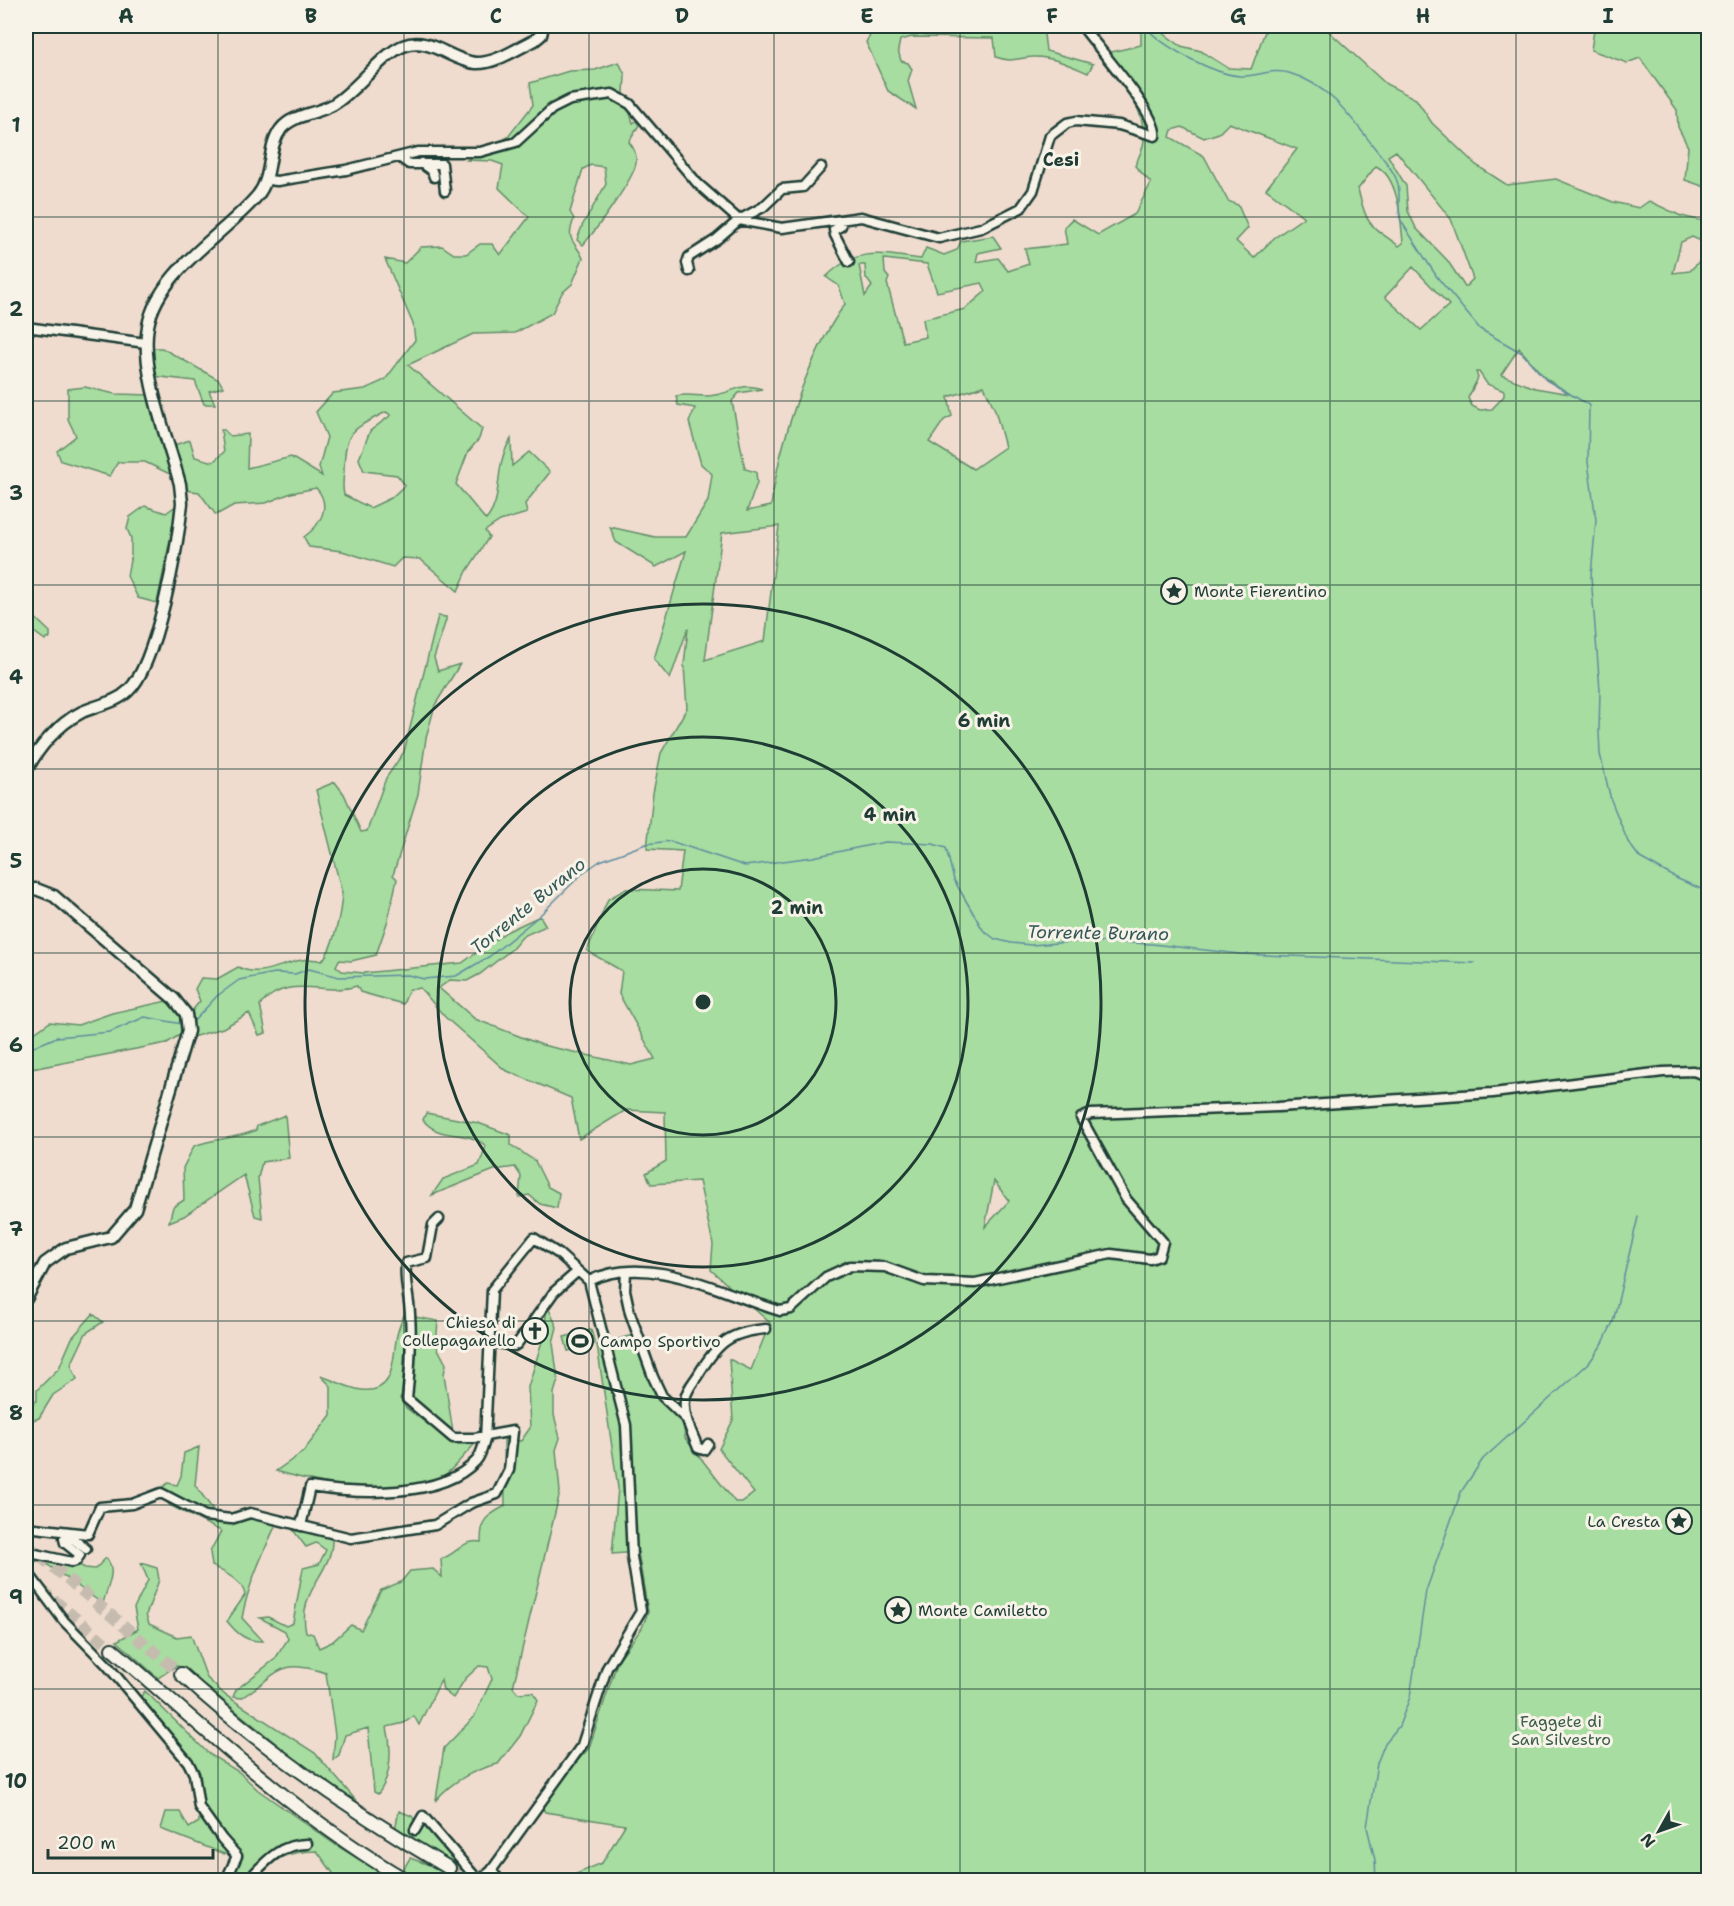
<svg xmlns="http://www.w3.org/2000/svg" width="1734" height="1906" viewBox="0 0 1734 1906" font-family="'Shantell Sans',sans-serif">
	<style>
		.green { fill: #a7dda0; stroke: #638d6a; stroke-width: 1.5; fill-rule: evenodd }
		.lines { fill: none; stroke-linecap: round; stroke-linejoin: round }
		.stream { stroke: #5f8da0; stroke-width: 1.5 }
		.highway-tunnel { stroke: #c5bcaf; stroke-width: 12; stroke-dasharray: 12 6; stroke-linecap: butt }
		.minor-casing { stroke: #1f3d34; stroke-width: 13 }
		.major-casing { stroke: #1f3d34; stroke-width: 15 }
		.highway-casing { stroke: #1f3d34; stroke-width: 16 }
		.minor { stroke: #f7f3e8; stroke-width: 8 }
		.major { stroke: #f7f3e8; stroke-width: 10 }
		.highway { stroke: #f7f3e8; stroke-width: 12 }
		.grid { fill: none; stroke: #1f3d34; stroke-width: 1.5; stroke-opacity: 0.55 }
		.ring { fill: none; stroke: #1f3d34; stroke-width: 3 }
		.labels { text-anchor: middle; stroke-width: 6; stroke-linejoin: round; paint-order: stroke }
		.poi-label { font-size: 16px; fill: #1f3d34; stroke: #f7f3e8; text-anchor: start }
		.park-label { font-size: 16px; fill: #3a5d4a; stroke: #f7f3e8 }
		.neighbourhood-label { font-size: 18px; font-weight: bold; fill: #1f3d34; stroke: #f7f3e8 }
		.water-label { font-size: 18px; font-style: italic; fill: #345858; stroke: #f7f3e8 }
		.centre { fill: #1f3d34; stroke: #f7f3e8; stroke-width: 3 }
		.ring-label { font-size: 18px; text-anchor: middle; font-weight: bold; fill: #1f3d34; stroke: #f7f3e8; stroke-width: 6; stroke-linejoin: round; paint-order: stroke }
		.neatline { fill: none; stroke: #1f3d34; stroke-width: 2 }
		.grid-label { font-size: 20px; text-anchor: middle; font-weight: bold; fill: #1f3d34 }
	</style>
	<rect width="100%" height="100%" fill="#efdcce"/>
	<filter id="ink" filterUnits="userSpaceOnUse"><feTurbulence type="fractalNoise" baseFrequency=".0167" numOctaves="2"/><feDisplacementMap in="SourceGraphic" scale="12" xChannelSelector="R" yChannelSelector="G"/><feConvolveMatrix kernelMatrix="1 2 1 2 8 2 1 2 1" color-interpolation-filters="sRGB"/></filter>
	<g filter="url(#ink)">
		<path class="green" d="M876 26H1043L1046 51 1093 64 1088 73C1071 66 1052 56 1033 57 1018 58 1011 63 996 57L994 38 912 37 900 40 898 50 901 61 908 63 912 69 908 81 916 109 888 91 866 42Z
			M1141 26 1160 31 1181 46 1201 51 1228 68 1251 69 1267 26H1323L1386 84 1416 99 1432 123 1476 165 1507 185 1556 179 1613 202 1639 208 1649 201 1681 216 1708 222V244L1692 237 1681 242 1673 273 1690 271 1705 255 1708 256V1880H571L569 1877 602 1863 625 1825 545 1812 539 1803 589 1748 618 1660 642 1628 648 1612 638 1552 612 1554 618 1488 597 1345 633 1335 661 1397 683 1421 685 1438 735 1502H742L754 1493 719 1449 733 1420 729 1359 751 1370 770 1323 711 1270 713 1244 699 1181 651 1184 646 1173 666 1161 665 1112 626 1110 579 1139 571 1098 505 1070 445 1017 420 988 409 990 403 1004 360 992 357 986C322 997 290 972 260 1005L266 1033 259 1035 249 1013 223 1028 189 1038 191 1012 200 1001 195 989 201 978 217 979 238 967C267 982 292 952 322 961 334 948 341 912 342 893L316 790 335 782 344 794 361 832 367 831 386 778 404 752 438 616 446 617V620L434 658 438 671 460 664 435 705 426 738 418 794 393 875 397 879 388 920 376 955 351 961 339 960 336 966 342 971 364 973 462 963 506 932 540 916 546 926 523 936 512 949 480 974 467 981 450 980 439 988 475 1019 542 1045 631 1065 655 1059 619 994 622 971 587 951 608 899 626 889 678 891 683 851 647 849 653 793 661 753 687 708 684 666 688 628 670 679 654 659 686 551 656 567 616 542 610 527 655 537H686L708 501 712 474 701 464 689 422 695 408 678 405 676 396C690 393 702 398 715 395 736 392 739 382 762 389L739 393 732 401 745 469 756 472 757 483 747 511 771 506C779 444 808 355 845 304L839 286 826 277C857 246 881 254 921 259L926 248 944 255 957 250 961 241 993 236 1001 248 978 253 976 262 998 258 1008 271 1029 264 1025 249 1067 244 1064 227 1072 219 1098 235 1135 214 1151 183 1135 166C1138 158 1144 148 1144 139 1145 105 1119 80 1099 55L1141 45ZM1229 123 1297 149 1266 189 1304 217 1274 238 1254 258 1236 241 1248 228 1238 205 1228 201 1204 156 1170 137 1172 130 1182 127 1204 138 1219 133ZM1396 151 1451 219 1473 279 1465 287 1447 260 1416 228 1408 211 1406 186 1388 156ZM1376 166C1399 177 1401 221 1403 243L1399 246C1369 224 1367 227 1358 189ZM884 259 927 264 937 292 982 283 986 291 965 309 923 319 926 337 903 342 887 283 889 278 885 273ZM859 265H865L866 278 872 286 865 296ZM1413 267 1449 305 1421 330 1385 297ZM1519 348 1545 378 1570 394 1535 388 1501 375ZM1476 372H1479L1487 384 1504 391V396L1492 409 1480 410 1472 406 1468 398 1478 378ZM984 386 995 410 1005 447 973 469 929 442 944 420 952 416 948 397ZM779 526 765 641 705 660 722 533ZM994 1181 1009 1201 985 1227Z
			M1583 26H1708V188L1685 180 1688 147 1678 127 1677 110 1640 58 1627 63 1591 50 1594 30Z
			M619 62 625 75 624 94 633 123 636 121 639 125 629 142C634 148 637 155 636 163 634 179 595 231 583 245L577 240 582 226 606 184 604 167 591 165 583 169 570 212 574 219C565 242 575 240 583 258L572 284 562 293 552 313 515 333 473 334 408 365 482 429 479 439 468 452 456 484 486 520C505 498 492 469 511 439L512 466 529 452 550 472 525 504 527 513 500 521 485 531 489 537 467 571 458 591 420 559 402 558 393 567 342 551 309 547 304 537C321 525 332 505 316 488L291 493 266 503 234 505 216 515 199 492 186 490 174 445 190 440 195 457 213 462 224 452 221 430H224L230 436 248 434 247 468 291 457 322 476 319 467 327 437 316 412 333 393 365 389 385 380 415 340 413 324 385 259 405 263 421 247 442 246 454 254H466L480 244H492L500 255 529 217 499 188 503 165 492 161 467 160 508 137 533 105 530 83 569 71 595 70ZM386 412 391 415 370 431 359 459 364 471 397 475 405 485 391 498 370 508 344 495C342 486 343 481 344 472 345 430 351 430 386 412Z
			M150 348H162L219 380 223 387 209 391 215 404H204L195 381 153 376Z
			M85 387 115 394 152 395 176 477 145 462H118L110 476 61 461 57 451 76 436 68 419V389Z
			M177 505 157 603 138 598 127 576 131 555V538L127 529 130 517 145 506 166 513Z
			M26 609 50 632V638L45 640 26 626Z
			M167 1001 179 1011 181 1034 167 1043 26 1070V1039L50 1022 78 1025 112 1013Z
			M426 1113 478 1123 511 1135V1145L535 1161 548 1187 559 1193 557 1208 540 1204 529 1195 519 1197 521 1176 515 1167 494 1170 432 1195 443 1179 479 1165 486 1146C465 1128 441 1142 423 1120Z
			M285 1115 289 1158 262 1162 258 1178 262 1218 255 1216 244 1175 184 1216 169 1222 173 1207 184 1200 183 1168 194 1146C214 1138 237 1139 256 1130L257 1126Z
			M547 1305 557 1327 553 1343 558 1380 554 1393V1415L560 1438 556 1450 560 1492 513 1687 518 1693 533 1692 538 1700 520 1736 498 1764C475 1769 451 1782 436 1800L444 1748 474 1717 492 1679 488 1667 479 1666 465 1679 453 1698 443 1690 441 1680 419 1725 414 1716 404 1723 387 1727C392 1748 392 1776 378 1794L374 1792 368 1728 345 1735 339 1755 333 1760 335 1735 326 1673C277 1657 280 1674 241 1698L233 1697 236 1690 275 1659 288 1639 285 1631 260 1618 268 1617 286 1626 293 1623 303 1568 319 1564 326 1550 316 1543 306 1547 293 1530 332 1538C334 1572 296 1591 306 1632L313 1634 319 1648 332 1642 351 1625 361 1630 381 1590 401 1582 410 1571 433 1569 442 1577 441 1559C456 1555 464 1538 481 1542 481 1519 485 1517 505 1506L504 1439 521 1441 530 1428 528 1387 544 1335Z
			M407 1308 408 1337 405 1391 400 1398 405 1407 449 1440 476 1443C464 1454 451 1474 435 1481 391 1501 321 1484 276 1471L303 1452 331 1415V1386L321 1376C334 1380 349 1389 362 1390 397 1394 392 1357 397 1335 399 1326 403 1317 407 1308Z
			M93 1314 103 1322 86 1333 71 1365 77 1379 53 1395 39 1418 26 1422V1413L37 1400V1390L59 1368 72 1338Z
			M415 1317 438 1321 436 1345 446 1364 444 1374 453 1432 412 1396 416 1356Z
			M591 1330 595 1344 568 1351 564 1337Z
			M199 1447 195 1485 219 1518 258 1515 278 1520C264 1551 248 1584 242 1618L263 1641C247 1642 237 1634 227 1621L245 1595C243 1581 224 1572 212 1566L210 1552 221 1531 169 1505 159 1490 168 1483 177 1485 181 1476 184 1453Z
			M30 1546 59 1555 85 1568 95 1569 106 1558C118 1570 106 1589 103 1604L45 1563 26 1560V1548Z
			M141 1563 157 1568 159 1580 146 1615 149 1624 177 1637 191 1635 207 1678 225 1695 315 1753 360 1805 311 1772 182 1667 176 1666 158 1678 117 1641 138 1629 134 1608 148 1580Z
			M145 1691 209 1754 239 1772 258 1790 336 1845 393 1880H338L317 1851C282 1852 277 1858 252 1880H228L240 1861 239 1850 224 1854 161 1829 166 1812H180L189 1828 199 1822 194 1764 139 1699Z
			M399 1811 412 1816 417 1825 410 1828 412 1833 418 1831 421 1824H428L461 1865 456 1866 395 1829Z
			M410 1858 446 1871 456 1880H409L401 1873Z"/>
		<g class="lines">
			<path class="stream" d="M1145 26C1161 46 1213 74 1240 76 1257 77 1272 68 1289 73 1328 84 1351 117 1374 147 1382 157 1393 169 1397 181 1402 195 1396 208 1401 221L1437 277 1480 329 1522 353 1546 380 1589 405 1588 462 1596 520 1591 576 1600 690 1599 732 1600 754 1611 800 1628 842 1640 858 1678 879 1708 892
				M193 1022 217 996 239 980 275 973 295 974 309 969 339 977 408 975 424 979 456 976 490 956 539 916 584 872 600 861 646 844 670 841 745 866 813 857 885 842 933 844 946 848 954 880 983 930 995 939 1011 943 1031 945 1084 941 1152 944 1240 954 1474 963
				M26 1050 57 1037 110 1032 145 1017 182 1024
				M1376 1880 1375 1860 1367 1827 1377 1763 1385 1743 1399 1726 1410 1697 1426 1591 1461 1492 1483 1459 1589 1363 1603 1343 1613 1322 1638 1217"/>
			<path class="highway-tunnel" d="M26 1544 181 1674
				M26 1577 112 1649
				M449 1868 473 1880"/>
			<defs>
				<path id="minor" d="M399 157 409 164H442L445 191
					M421 163 432 171 434 177
					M268 180 277 181 346 170 418 152H480L516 142 552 109 570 100 612 94 630 104 698 184 739 220 782 228 861 217 939 238 981 228 1021 208 1033 191 1050 136 1067 123 1076 121 1119 125 1155 136C1159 115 1096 46 1082 26
					M840 221 841 226 834 230 835 235 849 262
					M689 271 687 263 689 257 717 239 739 220 763 207 782 189 803 187 821 167
					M26 327 146 343
					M626 1272 625 1290 630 1313 653 1377 662 1396 685 1418
					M589 1281C648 1251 723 1294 780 1311L791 1309 826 1277 850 1266 885 1267 924 1281 975 1283 1111 1254 1150 1259 1159 1256 1163 1242 1126 1199 1081 1118 1091 1114 1278 1107 1493 1093 1663 1072 1693 1071 1708 1076
					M498 1343 514 1346 517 1344 554 1292 578 1271
					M708 1444 704 1450 698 1448C692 1432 683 1417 685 1400 686 1390 693 1383 698 1375 717 1344 728 1332 766 1329
					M301 1526 310 1487C357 1494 441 1499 476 1461 481 1456 483 1446 485 1440L492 1290 534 1238 559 1254 589 1281 626 1425 632 1557 641 1611 607 1668 582 1745 491 1871 480 1880
					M26 1527 88 1534 100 1507 132 1504 161 1493 205 1516 231 1519 250 1513 351 1538 435 1525 471 1503 497 1494 509 1470 513 1431 475 1438H453L407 1399C410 1371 412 1342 410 1314 409 1296 404 1281 406 1263L427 1258 433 1225 439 1219
					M26 1552 72 1562 76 1561 80 1555 65 1543 64 1539H73L86 1549
					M26 1570 64 1621 107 1665 188 1762 194 1774 199 1807 222 1839 237 1856 226 1880
					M415 1830 423 1816 478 1880
					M491 1871 500 1880
					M248 1880C266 1861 280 1844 307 1844"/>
				<path id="major" d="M26 771C38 748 58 724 82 712 97 705 116 703 128 691 157 665 178 544 182 503L180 484C168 439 140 371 148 326 158 271 224 235 257 196 274 176 266 149 281 129 293 114 318 114 334 104 357 90 381 55 403 46 429 35 451 61 476 63 495 64 518 48 535 40L541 35 543 26
					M26 890 36 889 54 896 174 999 186 1014 188 1031 135 1209 111 1237 66 1248 45 1263 26 1299"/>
				<path id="highway" d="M112 1649C207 1730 297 1817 406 1880
					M181 1674C263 1749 353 1812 449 1868"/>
			</defs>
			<use href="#minor" class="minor-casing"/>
			<use href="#major" class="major-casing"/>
			<use href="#highway" class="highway-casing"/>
			<use href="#minor" class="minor"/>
			<use href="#major" class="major"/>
			<use href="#highway" class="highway"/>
		</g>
	</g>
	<path class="grid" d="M218 26V1880M404 26V1880M589 26V1880M774 26V1880M960 26V1880M1145 26V1880M1330 26V1880M1516 26V1880M26 217H1708M26 401H1708M26 585H1708M26 769H1708M26 953H1708M26 1137H1708M26 1321H1708M26 1505H1708M26 1689H1708"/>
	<g class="ring">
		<circle cx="703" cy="1002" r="133"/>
		<circle cx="703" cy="1002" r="265"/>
		<circle cx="703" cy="1002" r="398"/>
	</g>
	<defs>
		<symbol id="sight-ring" viewBox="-11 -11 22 22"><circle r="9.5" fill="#f7f3e8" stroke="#1f3d34" stroke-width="1.5"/><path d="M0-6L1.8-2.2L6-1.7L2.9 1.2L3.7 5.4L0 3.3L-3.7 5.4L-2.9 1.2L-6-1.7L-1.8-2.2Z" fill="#1f3d34"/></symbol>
		<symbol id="church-ring" viewBox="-11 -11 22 22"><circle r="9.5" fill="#f7f3e8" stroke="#1f3d34" stroke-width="1.5"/><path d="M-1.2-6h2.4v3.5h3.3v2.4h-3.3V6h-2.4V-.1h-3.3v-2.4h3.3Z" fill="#1f3d34"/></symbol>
		<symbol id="stadium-ring" viewBox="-11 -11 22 22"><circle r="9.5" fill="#f7f3e8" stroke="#1f3d34" stroke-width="1.5"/><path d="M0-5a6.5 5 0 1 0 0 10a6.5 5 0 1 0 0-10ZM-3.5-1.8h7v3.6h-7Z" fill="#1f3d34"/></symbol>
	</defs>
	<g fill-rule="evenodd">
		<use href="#sight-ring" x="1159" y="576" width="30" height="30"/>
		<use href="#church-ring" x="520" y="1316" width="30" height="30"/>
		<use href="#stadium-ring" x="565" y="1326" width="30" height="30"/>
		<use href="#sight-ring" x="1664" y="1506" width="30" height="30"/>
		<use href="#sight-ring" x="883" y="1595" width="30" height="30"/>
	</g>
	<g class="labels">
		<g class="poi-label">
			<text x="1194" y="597">Monte Fierentino</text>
			<text x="516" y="1328" text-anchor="end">Chiesa di<tspan x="516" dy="18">Collepaganello</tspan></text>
			<text x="600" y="1347">Campo Sportivo</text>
			<text x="1660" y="1527" text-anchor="end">La Cresta</text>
			<text x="918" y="1616">Monte Camiletto</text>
		</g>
		<g class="park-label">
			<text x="1561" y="1727">Faggete di<tspan x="1561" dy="18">San Silvestro</tspan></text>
		</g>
		<g class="neighbourhood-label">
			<text x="1061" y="166">Cesi</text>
		</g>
		<g class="water-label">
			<text transform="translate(528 906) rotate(-39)" y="6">Torrente Burano</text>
			<text transform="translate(1098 933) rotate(1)" y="6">Torrente Burano</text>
		</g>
	</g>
	<circle cx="703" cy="1002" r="9" class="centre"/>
	<g class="ring-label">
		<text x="984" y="727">6 min</text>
		<text x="890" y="821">4 min</text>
		<text x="797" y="914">2 min</text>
	</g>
	<rect width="1734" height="1906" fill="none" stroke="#f7f3e8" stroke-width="66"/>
	<g transform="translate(1659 1831) rotate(230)" stroke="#f7f3e8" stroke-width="4.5" paint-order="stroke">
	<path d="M0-4.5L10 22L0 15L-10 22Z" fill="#1f3d34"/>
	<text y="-9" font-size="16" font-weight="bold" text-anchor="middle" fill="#1f3d34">N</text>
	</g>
	<path d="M48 1849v9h165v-9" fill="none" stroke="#1f3d34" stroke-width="3"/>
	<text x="57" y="1849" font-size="18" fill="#1f3d34" stroke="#f7f3e8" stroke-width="4.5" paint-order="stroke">200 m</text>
	<rect x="33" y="33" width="1668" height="1840" class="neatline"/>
	<g class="grid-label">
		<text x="126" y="23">A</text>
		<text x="311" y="23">B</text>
		<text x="496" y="23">C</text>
		<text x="682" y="23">D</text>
		<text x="867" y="23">E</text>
		<text x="1052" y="23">F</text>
		<text x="1238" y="23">G</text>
		<text x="1423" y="23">H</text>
		<text x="1608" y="23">I</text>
		<text x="16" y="132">1</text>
		<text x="16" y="316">2</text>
		<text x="16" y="500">3</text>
		<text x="16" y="684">4</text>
		<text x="16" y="868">5</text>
		<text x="16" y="1052">6</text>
		<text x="16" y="1236">7</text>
		<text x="16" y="1420">8</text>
		<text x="16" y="1604">9</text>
		<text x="16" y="1788">10</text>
	</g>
</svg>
